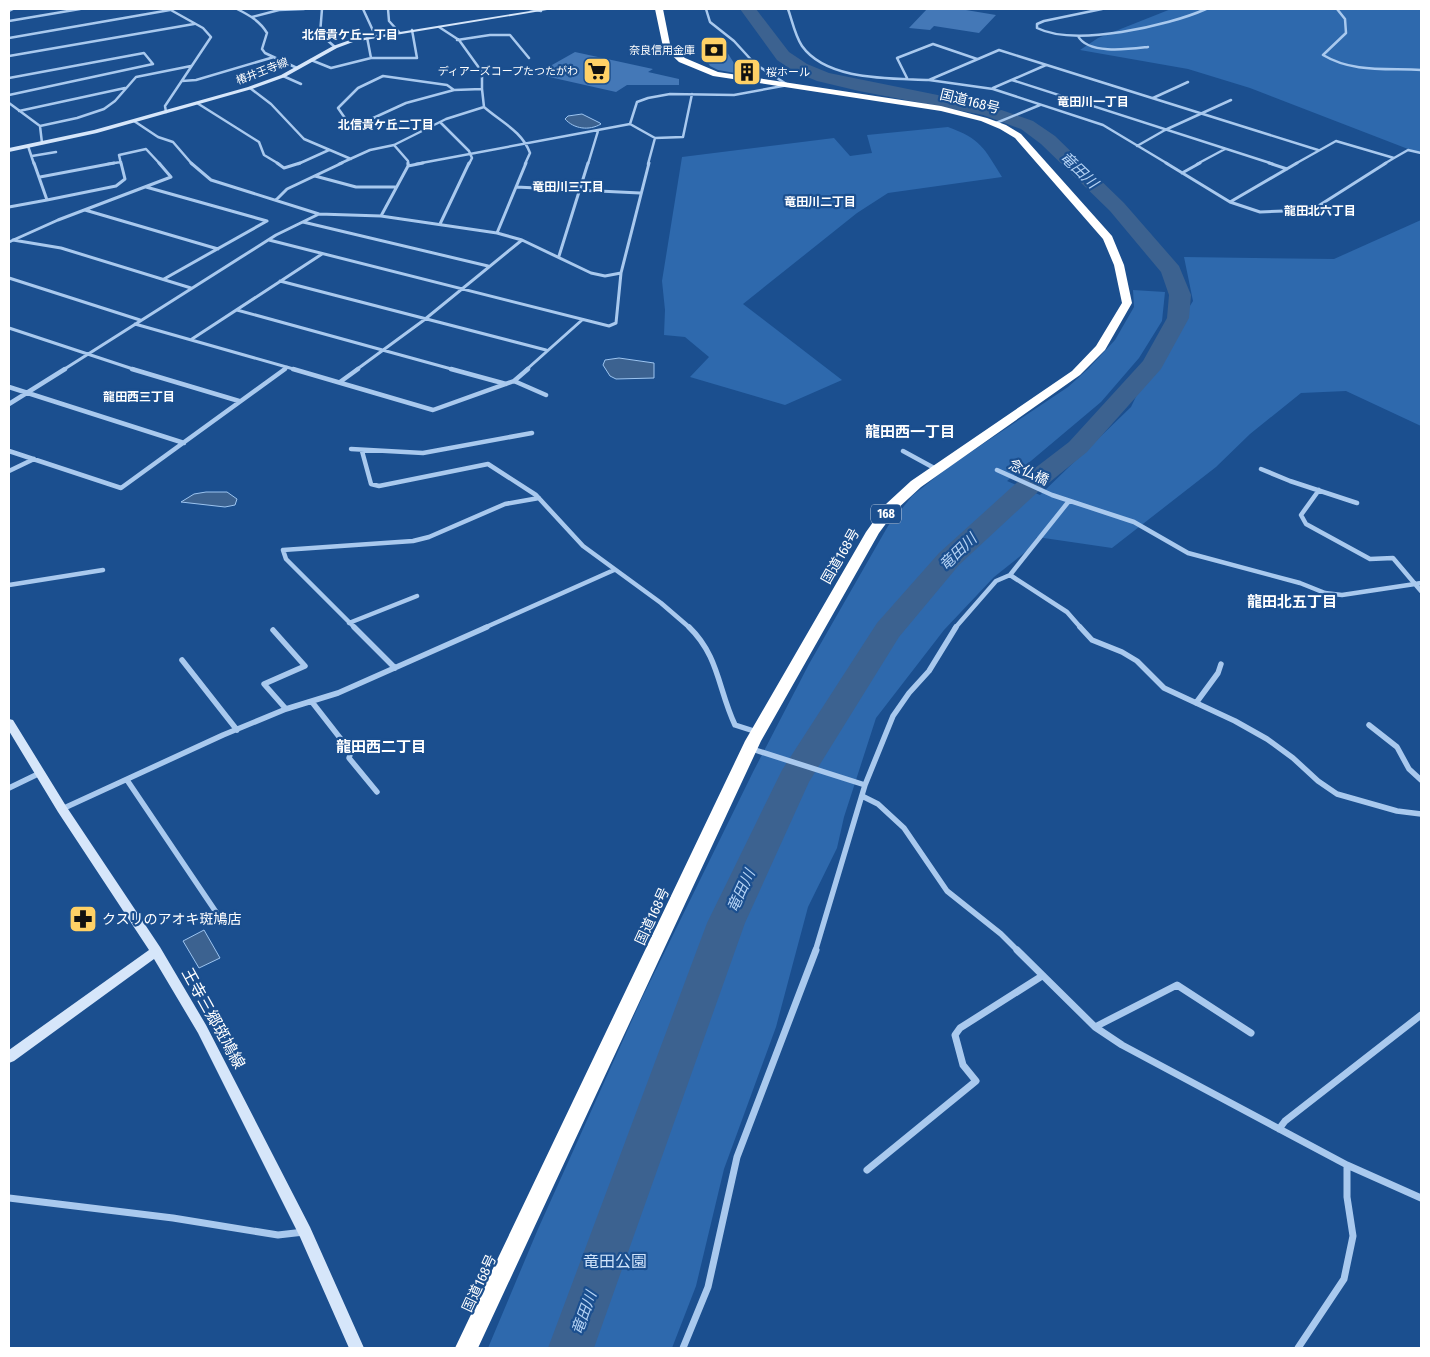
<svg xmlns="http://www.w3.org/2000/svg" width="1430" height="1357" viewBox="0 0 1430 1357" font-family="'Fira Sans Condensed','Noto Sans JP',sans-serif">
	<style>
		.green { fill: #2e69ad }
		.water { fill: #3c6290; stroke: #9cc4f0 }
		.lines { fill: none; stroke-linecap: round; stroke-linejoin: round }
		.river { fill: #3c6290; fill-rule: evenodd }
		.building { fill: #4478b7 }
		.street-far4 { stroke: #a9c9ee; stroke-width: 2.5 }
		.street-far3 { stroke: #a9c9ee; stroke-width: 3 }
		.street-far2 { stroke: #a9c9ee; stroke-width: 4.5 }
		.street-far1 { stroke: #a9c9ee; stroke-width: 5.5 }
		.street { stroke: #a9c9ee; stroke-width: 7 }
		.secondary { fill: #d6e6fa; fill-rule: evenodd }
		.highway { fill: #fff; fill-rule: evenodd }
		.labels { text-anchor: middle; stroke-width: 4.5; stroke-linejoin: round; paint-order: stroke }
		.far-poi-label { font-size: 11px; fill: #fff; stroke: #1b4f8f; text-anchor: end }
		.far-street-label { font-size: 11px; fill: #fff; stroke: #1b4f8f }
		.far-neighbourhood-label { font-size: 12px; font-weight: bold; fill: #fff; stroke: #1b4f8f }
		.shield { fill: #1b4f8f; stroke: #bbcadd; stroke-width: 1 }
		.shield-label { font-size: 12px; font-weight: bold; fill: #fff }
		.street-label { font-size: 14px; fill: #fff; stroke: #1b4f8f }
		.poi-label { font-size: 14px; fill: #fff; stroke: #1b4f8f; text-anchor: start }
		.water-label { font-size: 15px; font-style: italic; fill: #b5d3f5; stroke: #1b4f8f }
		.neighbourhood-label { font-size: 15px; font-weight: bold; fill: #fff; stroke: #1b4f8f }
		.near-street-label { font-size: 16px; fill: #fff; stroke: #1b4f8f }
		.near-park-label { font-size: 16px; fill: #cfe3fa; stroke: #1b4f8f }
	</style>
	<rect width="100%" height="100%" fill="#1b4f8f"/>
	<path class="green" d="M1171 9H1421V154L1250 88 1188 69 1080 50 1098 38Z
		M948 127C981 139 984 148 1002 177L888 193 857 213 743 304 842 380 785 405 690 377 709 357 685 337 664 335 665 310 662 281 682 157 834 138 850 156 872 153 867 135Z
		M1421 220V426L1346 391 1301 393 1250 434 1216 467 1112 548 1037 537 1028 550 994 577 944 630 876 718 844 817 837 848 808 907 776 1027 724 1169 696 1286 672 1348H488L538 1229 642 998 753 772 809 664 888 526 912 496 947 468 1068 387 1088 369 1115 340 1134 307 1133 290 1165 292 1162 321 1139 358 1101 402 1007 481 1040 495 1131 407 1144 380 1193 301 1184 257 1334 259Z"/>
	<path class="water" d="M582 114 600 123 601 124C589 131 574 129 565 119L568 116Z
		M619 358 654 363V378L616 379 610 376 603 365 605 360Z
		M206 492H227L237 499 235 505 225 507 181 502 194 494Z
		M204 930 220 958 199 968 183 941Z"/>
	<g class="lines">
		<path class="river" d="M740 9H756L789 52 807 64 829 73 987 105 1033 121 1055 136 1124 203 1179 266 1191 295 1189 318 1161 369 1087 452 1040 490 959 565 899 637 809 782 745 923 594 1348H548L707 923 782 770 877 623 939 553 1022 478 1069 442 1143 361 1167 318 1169 295 1161 272 1110 211 1041 144 1021 129 983 115 859 91 817 81 795 72 777 60Z"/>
	</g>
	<path class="building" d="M927 9H960L996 15 979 33 934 26 930 30 909 28Z
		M723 46 741 74 718 70 710 66 701 53 704 52 701 48Z
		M575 52 653 69 648 72 679 79V85H627L616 92 536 74Z"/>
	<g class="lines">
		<path class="street-far4" d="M237 9C249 15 260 21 267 33L262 49 265 53 297 68
			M322 9 320 34 335 47
			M363 9 375 35
			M388 9 389 21 399 32
			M530 9 541 11
			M706 9 710 22 734 41 755 64 788 85
			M788 9C792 20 795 36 802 46 827 81 890 78 929 80
			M1102 9 1044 21 1037 24V28C1075 47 1168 26 1206 9
			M1337 9 1345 19 1346 33 1323 55C1353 73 1387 68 1421 70
			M9 11 13 9
			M252 17 279 10 304 9
			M9 21 80 9
			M439 27 459 40 482 72V89
			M1078 36C1088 55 1130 49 1148 47
			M367 37 371 58H417L412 30
			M9 38 170 10
			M457 40 490 35H510L529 58
			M9 56 194 24
			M311 60 331 68 371 58
			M283 76 301 84
			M383 76 447 85 454 90 406 103 358 125 349 124 338 108 358 88Z
			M9 78 144 53 153 64 9 95
			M907 78 897 58 933 44 977 59
			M1012 80 1273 164
			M182 81 196 80 274 57
			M250 88 271 104 304 139 351 159
			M993 88 1046 65
			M454 90 482 89 484 107C501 122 522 131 530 153L525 164
			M1153 98 1188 82
			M9 103 40 126 42 143
			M197 103 259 142 264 155 279 164
			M19 111 125 88
			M166 112 165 106 211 37 203 28 169 9
			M134 121 158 137 173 142 192 164
			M440 122 469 151 472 158 469 164
			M996 123 1040 105
			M630 124 655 138 648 164
			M40 126 77 118 104 109 115 101 136 77 191 66
			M655 138 683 137 692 94
			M394 145 408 161V164
			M28 146 34 164
			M1137 146 1165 130 1231 100
			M32 156 56 152
			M1394 158 1408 150 1421 153
			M108 164 121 162
			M121 164 119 155 146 149 160 164
			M298 164 329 150
			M339 164 370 150 394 145 446 119 484 107
			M416 164 630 124 637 102 648 98 670 94 734 95 788 85
			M588 164 598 131
			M1168 164 1103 125 993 89 929 80 999 50 1318 150
			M1197 164 1225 149
			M1295 164 1336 141 1394 158 1384 164"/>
		<path class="street-far3" d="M191 163 211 180 319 214 381 216 497 233 522 240 591 273 605 276 621 273
			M277 163 284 168 300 163
			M408 163V166
			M1166 163 1230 202
			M1269 163 1287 169
			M1182 173 1200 163
			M315 176 356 187H395
			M40 177 114 163
			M146 187 267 221
			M516 187 640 193
			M47 200 116 186 125 179 121 163
			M276 200 287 189 342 163
			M1230 202 1260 212 1312 210 1386 163
			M1230 202 1297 163
			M9 207 47 200 34 163
			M85 210 218 249
			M381 216 408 166 423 163
			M303 222 488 266
			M440 224 469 163
			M497 233 526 163
			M13 240 61 248 191 288
			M269 240 609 326 616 323 621 273 649 163
			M9 242 58 220 171 177 159 163
			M559 256 588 163
			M9 278 140 320
			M164 279 267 221
			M280 281 546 350
			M237 310 455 370
			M135 324 297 370
			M9 328 136 370
			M192 339 322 254
			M63 370 276 235 319 214
			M283 370 287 367
			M356 370 424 320 522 240
			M526 370 582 320"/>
		<path class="street-far2" d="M132 369 239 401
			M293 369 433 410 514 381 528 369
			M451 369 506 384
			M514 381 546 395
			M340 382 358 369
			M9 387 184 443
			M9 404 65 369
			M351 449 423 453 532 433
			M9 451 121 488 285 369
			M362 451 371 484 379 486 488 464 536 495 583 546 661 603 690 628
			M903 451 936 469
			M1261 469 1290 481 1357 503
			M997 470 1052 495 1134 522 1188 553 1300 583 1325 593 1342 595 1415 584 1421 591
			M9 471 34 459
			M1319 490 1301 515 1306 524 1370 559 1393 558 1415 584 1421 583
			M1010 575 1067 612 1081 628
			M9 585 103 570
			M349 623 417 596
			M355 628 286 559 283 550 413 541 429 537 505 504 539 498
			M484 628 614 570
			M955 628 996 581 1010 575 1069 501"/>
		<path class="street-far1" d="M354 627 395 668
			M689 627C719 656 718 689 735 725L757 732
			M1080 627 1092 640 1122 652 1137 661 1164 688 1235 721 1267 739 1293 758 1318 781 1337 794 1397 811 1421 814
			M273 630 305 666 264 684 286 709
			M182 660 237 730
			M312 702 351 752 349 758 377 792
			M1196 703 1218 673 1221 664
			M1369 725 1397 747 1409 769 1421 780
			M752 749 865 785
			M127 780 216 912
			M9 788 40 773
			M862 796 878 804 904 828 947 891 1001 934 1019 952
			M62 809 223 735 286 709 338 693 487 627
			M815 952 865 785 893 716 909 693 929 671 956 627"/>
		<path class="street" d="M1017 950 1095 1027 1122 1045 1347 1165 1421 1198
			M1095 1027 1177 985 1251 1033
			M1279 1129 1285 1121 1421 1015
			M867 1170 976 1081 963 1065 955 1035 960 1028 1042 976
			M9 1198 173 1218 278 1235 304 1232
			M683 1348 708 1287 737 1157 816 950
			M1298 1348 1344 1279 1353 1236 1347 1197V1165"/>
		<path class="secondary" d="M543 9H553L353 42 337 48 285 77 252 89 97 133 9 152V148L94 130 248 87 281 75 333 46 350 40Z
			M9 719 13 720 66 806 160 947 206 1025 310 1227 364 1348H349L300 1237 198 1033 154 959 14 1061 9 1063V1050L149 950 58 812 9 731Z"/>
		<path class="highway" d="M655 9H663L670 44 685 58 718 72 941 106 987 118 1006 125 1021 134 1112 236 1124 265 1132 303 1105 350 1080 375 921 487 896 510 879 533 761 741 478 1348H455L745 741 866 532 886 504 911 481 1072 371 1096 346 1122 303 1114 265 1103 239 1015 138 1000 129 981 121 941 111 713 76 679 62 663 47Z"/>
	</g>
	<defs>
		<symbol id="bank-square" viewBox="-11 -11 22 22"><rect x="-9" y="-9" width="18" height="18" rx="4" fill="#ffd166" stroke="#1b4f8f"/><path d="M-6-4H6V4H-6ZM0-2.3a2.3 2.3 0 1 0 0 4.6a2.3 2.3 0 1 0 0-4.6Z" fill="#111"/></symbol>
		<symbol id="supermarket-square" viewBox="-11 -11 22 22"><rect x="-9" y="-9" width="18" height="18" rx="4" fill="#ffd166" stroke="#1b4f8f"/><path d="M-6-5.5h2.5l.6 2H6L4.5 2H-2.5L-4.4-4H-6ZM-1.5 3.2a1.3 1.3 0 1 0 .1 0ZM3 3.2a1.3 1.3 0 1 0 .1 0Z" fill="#111"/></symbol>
		<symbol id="building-square" viewBox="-11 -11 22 22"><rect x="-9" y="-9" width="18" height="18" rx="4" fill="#ffd166" stroke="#1b4f8f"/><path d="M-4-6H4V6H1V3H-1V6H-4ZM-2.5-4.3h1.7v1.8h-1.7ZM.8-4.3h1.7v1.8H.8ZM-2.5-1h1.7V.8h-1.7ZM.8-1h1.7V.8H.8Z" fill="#111"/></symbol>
		<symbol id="pharmacy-square" viewBox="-11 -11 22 22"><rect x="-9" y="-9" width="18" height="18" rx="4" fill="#ffd166" stroke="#1b4f8f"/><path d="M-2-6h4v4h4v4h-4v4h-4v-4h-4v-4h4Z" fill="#111"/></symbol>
	</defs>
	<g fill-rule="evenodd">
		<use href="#bank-square" x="698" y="34" width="32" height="32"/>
		<use href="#supermarket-square" x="581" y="55" width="32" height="32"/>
		<use href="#building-square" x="731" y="56" width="32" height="32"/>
		<use href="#pharmacy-square" x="67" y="903" width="32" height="32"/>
	</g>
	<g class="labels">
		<g class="far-poi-label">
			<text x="695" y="54">奈良信用金庫</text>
			<text x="578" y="75">ディアーズコープたつたがわ</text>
			<text x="766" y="76" text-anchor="start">桜ホール</text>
		</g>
		<g class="far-street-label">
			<text transform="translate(262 71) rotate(-21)" y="4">椿井王寺線</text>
		</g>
		<g class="far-neighbourhood-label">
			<text x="350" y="39">北信貴ケ丘一丁目</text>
			<text x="1093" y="106">竜田川一丁目</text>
			<text x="386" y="129">北信貴ケ丘二丁目</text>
			<text x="568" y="191">竜田川三丁目</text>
			<text x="820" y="206">竜田川二丁目</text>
			<text x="1320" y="215">龍田北六丁目</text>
			<text x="139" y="401">龍田西三丁目</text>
		</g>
		<rect class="shield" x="871" y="504.5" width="30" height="19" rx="4"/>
		<g class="shield-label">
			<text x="886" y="518">168</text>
		</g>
		<g class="street-label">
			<text transform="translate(970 101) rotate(14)" y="5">国道168号</text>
			<text transform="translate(1029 472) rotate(25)" y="5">念仏橋</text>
			<text transform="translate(840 556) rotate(-60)" y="5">国道168号</text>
			<text transform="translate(652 916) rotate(-65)" y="5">国道168号</text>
			<text transform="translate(479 1283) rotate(-65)" y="5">国道168号</text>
		</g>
		<g class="poi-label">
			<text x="102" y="924">クスリのアオキ斑鳩店</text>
		</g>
		<g class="water-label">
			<text transform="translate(1079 170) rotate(44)" y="5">竜田川</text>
			<text transform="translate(958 552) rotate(-44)" y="5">竜田川</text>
			<text transform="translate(741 891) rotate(-65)" y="5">竜田川</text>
			<text transform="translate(584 1313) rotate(-70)" y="5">竜田川</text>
		</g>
		<g class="neighbourhood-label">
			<text x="910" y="437">龍田西一丁目</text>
			<text x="1292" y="607">龍田北五丁目</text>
			<text x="381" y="752">龍田西二丁目</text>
		</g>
		<g class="near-street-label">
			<text transform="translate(214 1018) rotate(61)" y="6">王寺三郷斑鳩線</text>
		</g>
		<g class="near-park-label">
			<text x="615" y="1267">竜田公園</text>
		</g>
	</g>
	<rect width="1430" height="1357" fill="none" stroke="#ffffff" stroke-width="20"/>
</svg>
